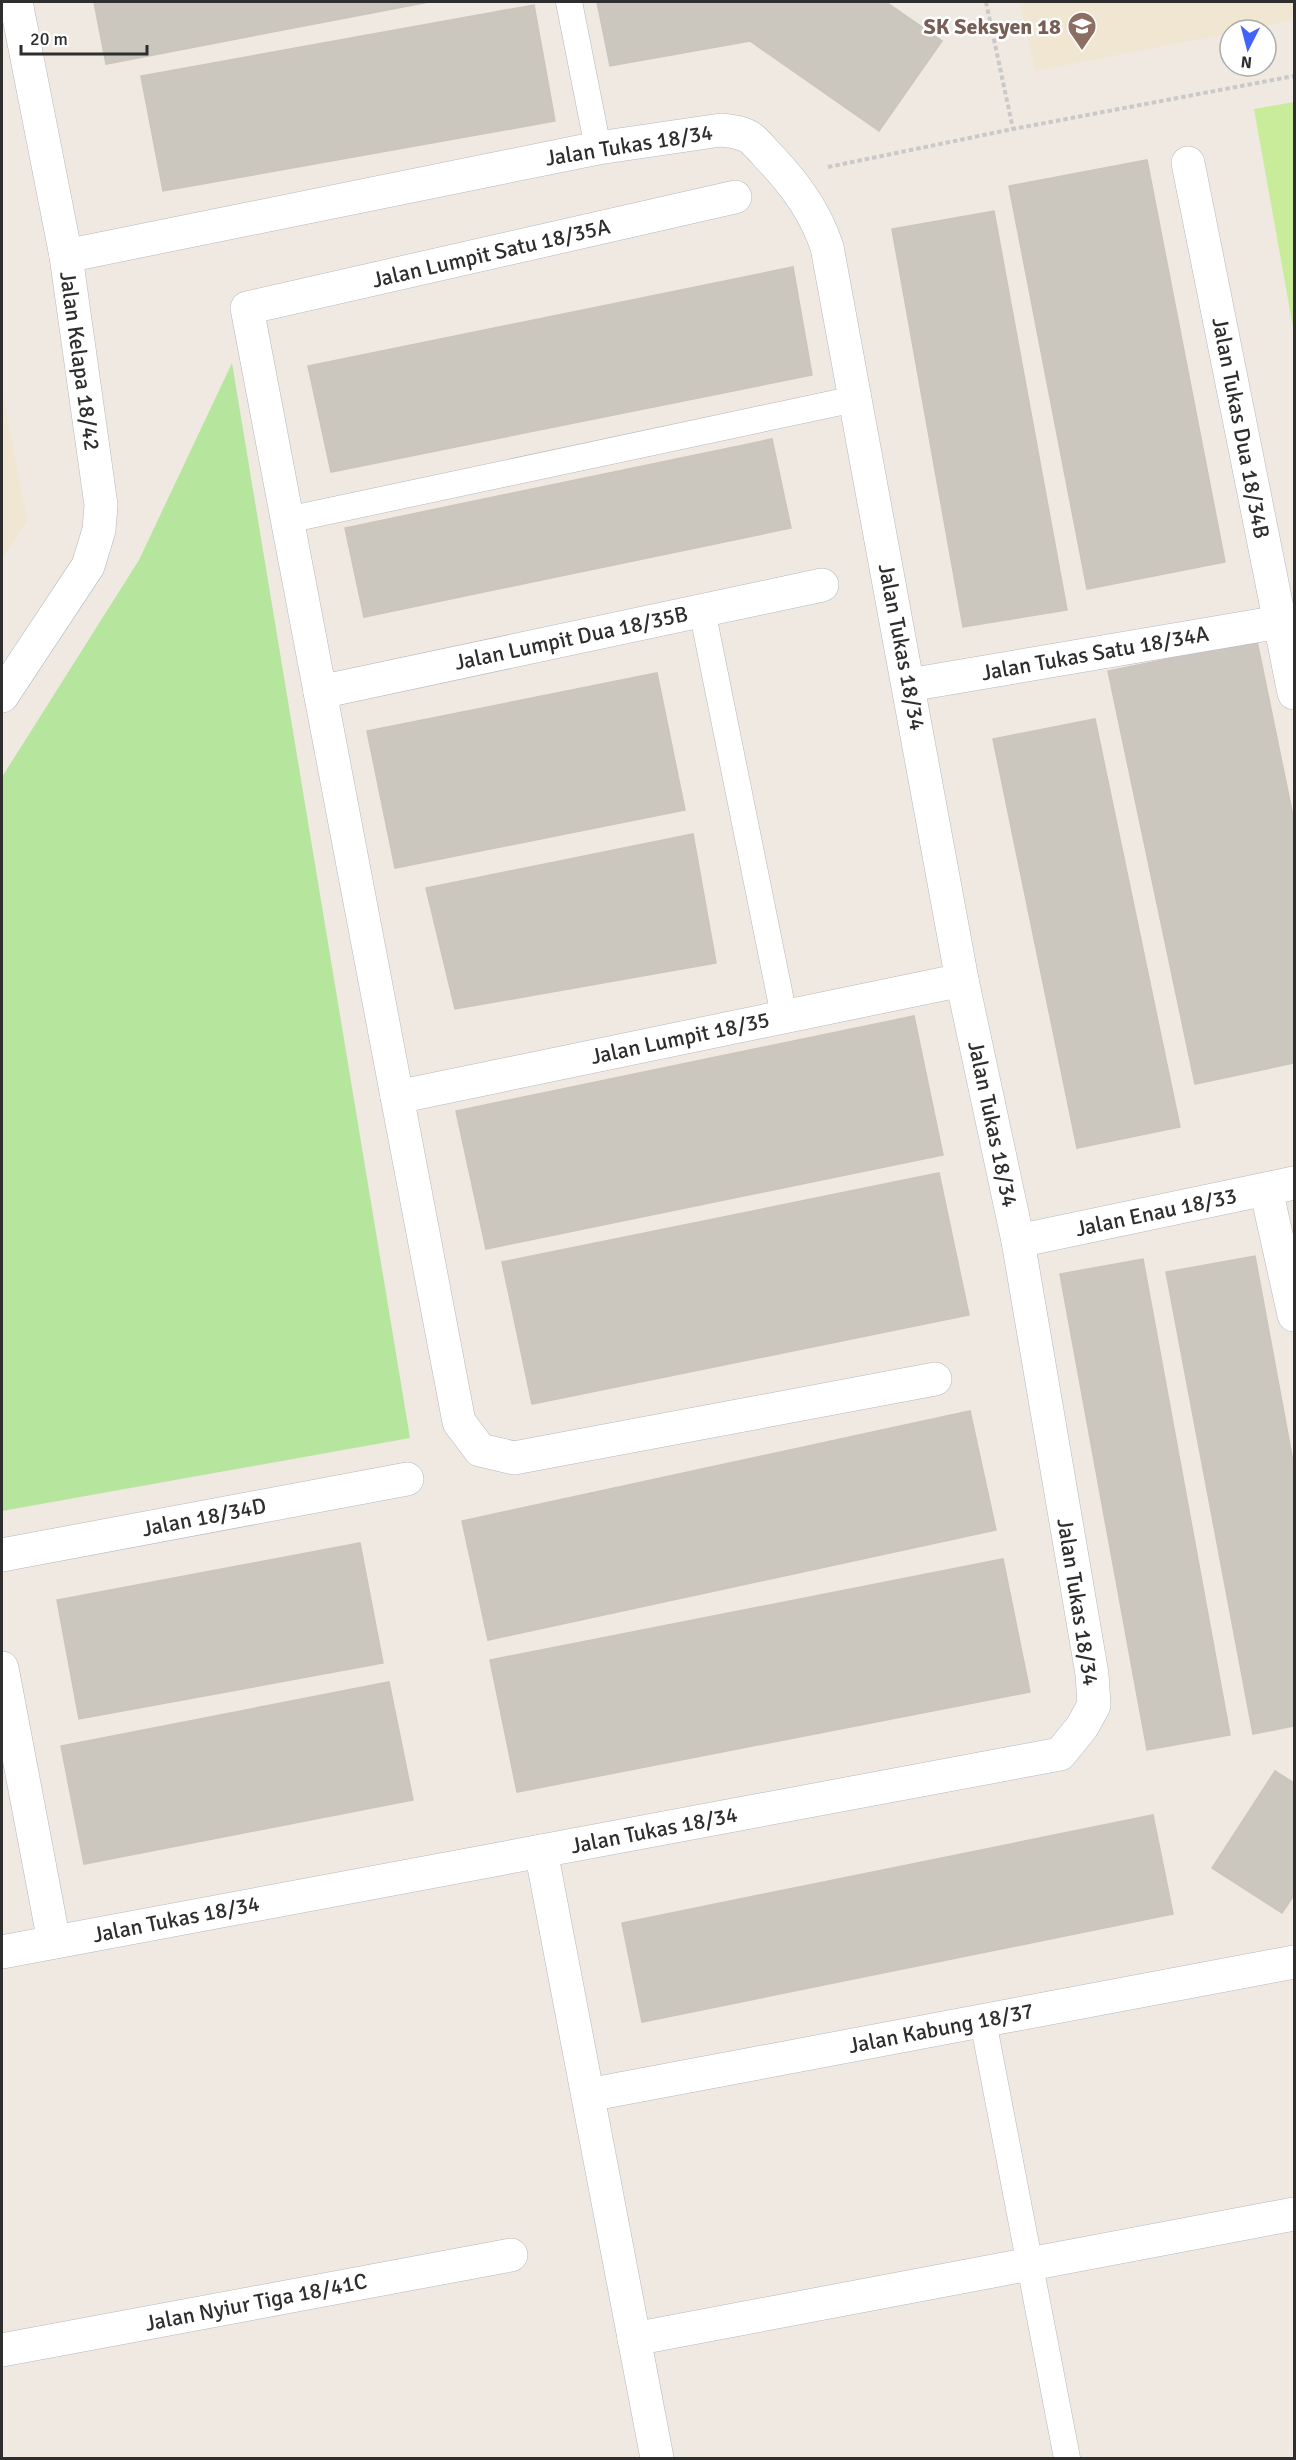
<svg xmlns="http://www.w3.org/2000/svg" width="1296" height="2460" font-family="Signika,sans-serif">
<style>
.education{fill:#f0e6d1}
.green{fill:#b6e59e}
.pitch{fill:#c9ec9a}
.building{fill:#cbc7bf;stroke:#cbc5ba;stroke-width:1.5}
.lines{fill:none;stroke-linecap:round;stroke-linejoin:round}
.lane-casing{stroke:#b4b7c1;stroke-width:27}
.street-casing{stroke:#b4b7c1;stroke-width:34}
.secondary-casing{stroke:#b4b7c1;stroke-width:34}
.path{stroke:#c9c9c9;stroke-width:4;stroke-dasharray:4.5 3;stroke-linecap:butt}
.lane{stroke:#fff;stroke-width:26}
.street{stroke:#fff;stroke-width:33}
.secondary{stroke:#fff;stroke-width:33}
.labels{text-anchor:middle;dominant-baseline:central;stroke-width:5;stroke-linejoin:round;paint-order:stroke}
.education-label{font-size:22px;font-weight:bold;fill:#785e54;stroke:#fff;text-anchor:end}
.street-label{font-size:22px;fill:#2e2e2e;stroke:#fff}
</style>
<rect width="100%" height="100%" fill="#efe9e1"/>
<g class="education">
<polygon points="1020,2 1294,2 1294,20 1243,30 1230,30 1230,33 1035,71"/>
<polygon points="2,391 27,520 2,559"/>
</g>
<polygon class="green" points="232,363 410,1438 2,1511 2,777 139,560"/>
<polygon class="pitch" points="1294,102 1294,333 1254,109"/>
<g class="building">
<polygon points="94,2 429,2 106,64"/>
<polygon points="597,2 886,2 942,41 879,131 750,41 610,66"/>
<polygon points="534,5 555,121 163,191 141,76"/>
<polygon points="1147,160 1225,562 1087,589 1009,186"/>
<polygon points="994,211 1067,610 963,627 892,229"/>
<polygon points="793,267 812,375 331,472 308,366"/>
<polygon points="772,439 791,528 364,617 345,528"/>
<polygon points="1257,641 1294,821 1294,1063 1195,1084 1108,671"/>
<polygon points="657,673 685,810 395,868 367,731"/>
<polygon points="1095,719 1180,1127 1077,1148 993,739"/>
<polygon points="693,834 716,963 455,1009 426,888"/>
<polygon points="914,1016 943,1155 486,1249 456,1111"/>
<polygon points="939,1173 969,1315 532,1404 502,1262"/>
<polygon points="1255,1256 1294,1467 1294,1726 1253,1734 1166,1272"/>
<polygon points="1143,1259 1230,1735 1147,1750 1060,1274"/>
<polygon points="970,1411 996,1530 488,1640 462,1521"/>
<polygon points="360,1543 383,1663 79,1719 57,1600"/>
<polygon points="1003,1559 1030,1692 517,1792 490,1660"/>
<polygon points="389,1682 413,1800 84,1864 61,1746"/>
<polygon points="1275,1771 1294,1783 1294,1895 1282,1913 1212,1868"/>
<polygon points="1153,1815 1173,1914 642,2022 622,1923"/>
</g>
<g class="lines">
<g class="lane-casing">
<g id="lane">
<polyline points="569,2 598,148"/>
<polyline points="287,520 855,399"/>
<polyline points="702,610 784,1016"/>
<polyline points="983,2021 1067,2458"/>
</g>
</g>
<g class="street-casing">
<g id="street">
<polyline points="1188,163 1294,693"/>
<polyline points="735,197 247,308 459,1422 480,1450 514,1458 935,1379"/>
<polyline points="909,685 1280,622"/>
<polyline points="320,692 822,585"/>
<polyline points="397,1097 962,980"/>
<polyline points="1266,1189 1294,1315"/>
<polyline points="1018,1241 1294,1183"/>
<polyline points="2,1555 407,1479"/>
<polyline points="2,1668 54,1942"/>
<polyline points="541,1851 657,2458"/>
<path d="M2,1952l1058,-198 22,-27 12,-22 -2,-31 -74,-433 -56,-261 -135,-733c-12,-35 -30,-60 -55,-87 -7,-7 -13,-15 -20,-21 -9,-7 -21,-8 -31,-9l-123,18 -532,108"/>
<polyline points="588,2095 1294,1962"/>
<polyline points="634,2339 1294,2214"/>
<polyline points="2,2350 511,2255"/>
</g>
</g>
<g class="secondary-casing">
<polyline id="secondary" points="2,696 88,566 99,530 101,505 66,256 16,2"/>
</g>
<g class="path">
<polyline points="986,2 1013,129"/>
<polyline points="828,167 1013,129 1294,76"/>
</g>
<use href="#lane" class="lane"/>
<use href="#street" class="street"/>
<use href="#secondary" class="secondary"/>
</g>
<defs>
<g id="school-pin" transform="scale(1.5)"><path d="M0 17L-7.5 6A9.5 9.5 0 1 1 7.5 6Z" fill="#8d6e63" stroke="#fff"/><path d="M0-5L7-2L0 1L-7-2ZM-4 1L0 2.5L4 1V4Q0 6-4 4Z" fill="#fff"/></g>
</defs>
<g fill-rule="evenodd">
<use href="#school-pin" x="1082" y="26"/>
</g>
<g class="labels">
<g class="education-label">
<text x="1061" y="26">SK Seksyen 18</text>
</g>
<g class="street-label">
<text transform="translate(629 145) rotate(-9)">Jalan Tukas 18/34</text>
<text transform="translate(491 253) rotate(-13)">Jalan Lumpit Satu 18/35A</text>
<text transform="translate(80 361) rotate(82)">Jalan Kelapa 18/42</text>
<text transform="translate(1241 428) rotate(79)">Jalan Tukas Dua 18/34B</text>
<text transform="translate(571 638) rotate(-12)">Jalan Lumpit Dua 18/35B</text>
<text transform="translate(902 647) rotate(79)">Jalan Tukas 18/34</text>
<text transform="translate(1095 653) rotate(-10)">Jalan Tukas Satu 18/34A</text>
<text transform="translate(680 1038) rotate(-12)">Jalan Lumpit 18/35</text>
<text transform="translate(993 1124) rotate(78)">Jalan Tukas 18/34</text>
<text transform="translate(1156 1212) rotate(-12)">Jalan Enau 18/33</text>
<text transform="translate(204 1517) rotate(-11)">Jalan 18/34D</text>
<text transform="translate(1078 1602) rotate(81)">Jalan Tukas 18/34</text>
<text transform="translate(654 1830) rotate(-11)">Jalan Tukas 18/34</text>
<text transform="translate(176 1919) rotate(-11)">Jalan Tukas 18/34</text>
<text transform="translate(941 2028) rotate(-11)">Jalan Kabung 18/37</text>
<text transform="translate(256 2302) rotate(-11)">Jalan Nyiur Tiga 18/41C</text>
</g>
</g>
<rect width="1296" height="2460" fill="none" stroke="#2e2e2e" stroke-width="6"/>
<g transform="translate(1248 48) rotate(186)"><circle r="28" fill="#ffffff" stroke="#ababab" stroke-width="1.5"/>
<path d="M0-4.5L10 22L0 15L-10 22Z" fill="#4264fb"/>
<text y="-9" font-size="16" font-weight="bold" text-anchor="middle" fill="#2e2e2e">N</text>
</g>
<path d="M21 45v9h126v-9" fill="none" stroke="#2e2e2e" stroke-width="3"/>
<text x="30" y="45" font-size="18" fill="#2e2e2e" stroke="#ffffff" stroke-width="4.5" paint-order="stroke">20 m</text>
</svg>
